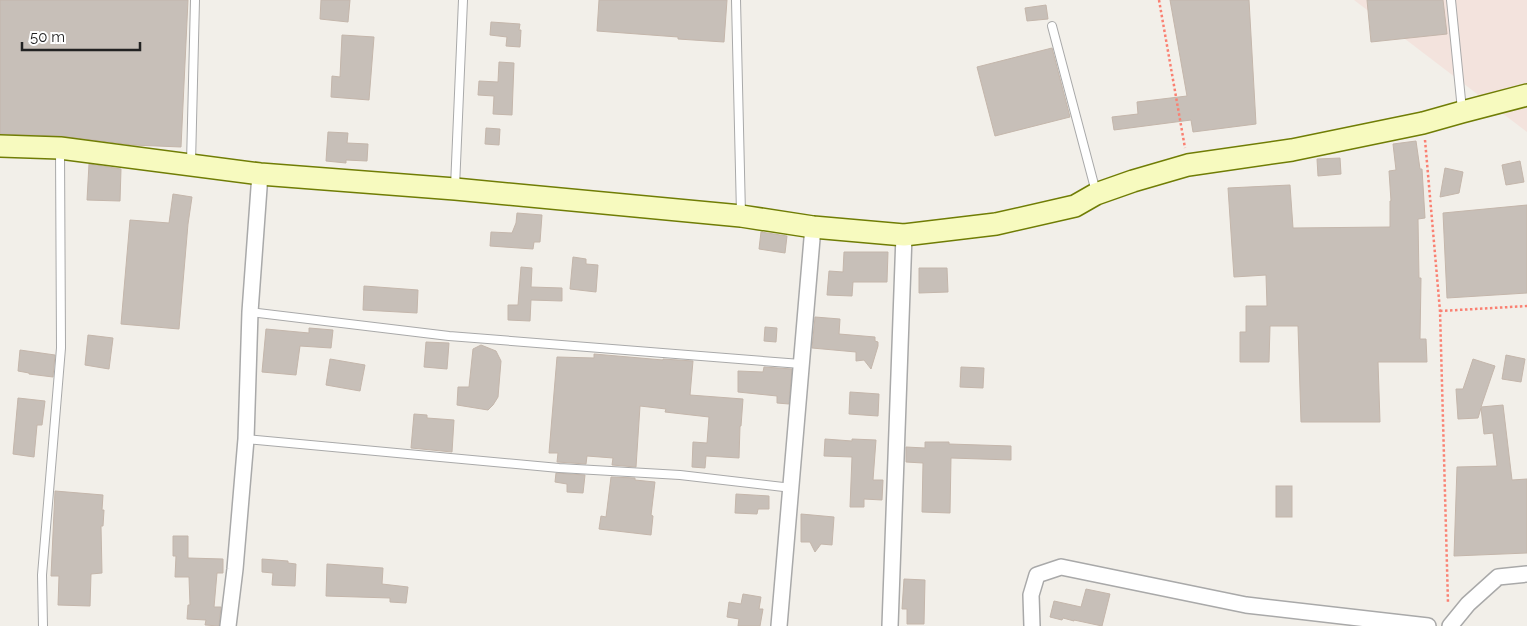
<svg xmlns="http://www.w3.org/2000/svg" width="1527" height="626" font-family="Raleway,sans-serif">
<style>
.military{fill:#f3e3dd}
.building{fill:#c7bfb8;stroke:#c4b6ab}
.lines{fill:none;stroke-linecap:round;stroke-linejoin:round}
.lane-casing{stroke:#a9a9a9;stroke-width:10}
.street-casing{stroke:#a9a9a9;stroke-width:18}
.secondary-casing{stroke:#707d05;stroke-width:24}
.path{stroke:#fa8072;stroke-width:2.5;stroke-dasharray:2.5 2.5;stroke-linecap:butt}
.lane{stroke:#fff;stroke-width:8}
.street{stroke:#fff;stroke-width:15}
.secondary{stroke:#f7fabf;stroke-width:21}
</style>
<rect width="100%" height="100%" fill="#f2efe9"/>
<polygon class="military" points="1354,0 1527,0 1527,132"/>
<g class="building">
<polygon points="0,0 188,0 181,147 133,145 60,136 0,134"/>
<polygon points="321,0 350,0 348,22 320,19"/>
<polygon points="599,0 727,0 724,42 678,39 678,37 597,31"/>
<polygon points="1170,0 1249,0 1256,124 1193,132 1191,120 1114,130 1112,117 1138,114 1137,102 1187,96"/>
<polygon points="1367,0 1443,0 1447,34 1371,42"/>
<polygon points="1046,5 1048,19 1027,21 1025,8"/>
<polygon points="491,22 520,24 519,30 521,30 520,47 506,46 507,37 490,35"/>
<polygon points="342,35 374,37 369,100 331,97 332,76 340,77"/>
<polygon points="1052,48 1070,117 995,136 977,67"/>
<polygon points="499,62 514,63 512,115 493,114 494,96 478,95 479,81 498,82"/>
<polygon points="486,128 500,129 499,145 485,144"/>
<polygon points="328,132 348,133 347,143 368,144 367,161 346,160 346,163 326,161"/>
<polygon points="1416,141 1420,169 1422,169 1425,218 1418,219 1419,278 1421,278 1420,339 1426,339 1427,362 1378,362 1380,422 1301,422 1298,326 1270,326 1269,362 1240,362 1240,332 1246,332 1246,306 1267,306 1266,275 1234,277 1228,188 1290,185 1293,228 1390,227 1390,201 1391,201 1389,171 1396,170 1393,144"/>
<polygon points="1340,158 1341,174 1318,176 1317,159"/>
<polygon points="1520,161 1524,182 1506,185 1502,165"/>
<polygon points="89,164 121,169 120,201 87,200"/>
<polygon points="1445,168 1463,172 1459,193 1440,197"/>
<polygon points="173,194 192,197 188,224 179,329 121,324 130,220 169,223"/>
<polygon points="1527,205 1527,293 1447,298 1443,213"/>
<polygon points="517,213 542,215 540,242 534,242 533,249 490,246 491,232 512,233 516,223"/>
<polygon points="761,232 787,236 785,253 759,249"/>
<polygon points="844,252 888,252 887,282 853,282 852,296 827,295 829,271 843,272"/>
<polygon points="573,257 586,259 586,264 598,265 596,292 570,289"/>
<polygon points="521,267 532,268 531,287 562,288 562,301 531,300 530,321 508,320 508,305 518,305"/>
<polygon points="919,268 947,268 948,292 919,293"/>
<polygon points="364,286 418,290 417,313 363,310"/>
<polygon points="815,317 840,319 839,334 875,337 875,341 878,342 878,346 871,369 864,360 856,361 856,352 812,348"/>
<polygon points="765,327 777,328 776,342 764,341"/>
<polygon points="309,328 333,330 331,348 300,346 296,375 262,372 266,329 309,333"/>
<polygon points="88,335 113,338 109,369 85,365"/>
<polygon points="426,342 449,343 447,369 424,367"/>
<polygon points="481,345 496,351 501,361 498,397 493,405 488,410 457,405 458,387 469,387 473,349"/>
<polygon points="20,350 55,355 53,377 29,374 29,373 18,371"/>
<polygon points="594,354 663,360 663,359 693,361 690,395 743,399 741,426 740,426 739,458 706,456 705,468 692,467 693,442 707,443 709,417 665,412 666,409 640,406 636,467 612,465 613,458 587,456 586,464 557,462 558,453 549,453 557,357 594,358"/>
<polygon points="1506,355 1525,359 1521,382 1502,379"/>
<polygon points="330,359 365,365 360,391 326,385"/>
<polygon points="1473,359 1495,366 1481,407 1503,405 1512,480 1527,479 1527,553 1454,556 1457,467 1497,466 1493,433 1484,434 1481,408 1478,418 1458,419 1456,389 1463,389"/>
<polygon points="764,367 792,369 789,404 777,403 777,396 738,392 738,371 763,372"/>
<polygon points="961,367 984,368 983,388 960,387"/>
<polygon points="850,392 879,394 878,416 849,414"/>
<polygon points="18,398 45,401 42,425 37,425 34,457 13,454"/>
<polygon points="414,414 427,415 427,418 454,420 452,452 411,448"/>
<polygon points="825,439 852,441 852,439 876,440 873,480 883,480 882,500 864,499 864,507 850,507 852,457 824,456"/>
<polygon points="925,442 949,442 949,444 1011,446 1011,460 951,458 950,513 922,512 923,463 906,462 906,447 925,448"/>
<polygon points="556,473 585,475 583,493 567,492 567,484 555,482"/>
<polygon points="611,477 635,478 635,480 655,482 651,515 653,516 651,535 599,529 601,516 606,517"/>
<rect x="1276" y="486" width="16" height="31"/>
<polygon points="55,491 103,495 102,510 104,510 103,526 101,526 102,573 91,574 90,606 58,605 59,576 51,576"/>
<polygon points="736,494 769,496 769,509 758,509 757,514 735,513"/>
<polygon points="801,514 834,517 832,545 821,544 815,552 810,542 801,542"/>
<polygon points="173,536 188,536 188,558 223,559 223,573 217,573 214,607 221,607 219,626 205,625 206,620 187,619 188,605 190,605 189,577 175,577 176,556 173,556"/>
<polygon points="262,559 288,561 288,563 296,564 295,586 272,585 273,573 262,572"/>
<polygon points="327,564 383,568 382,584 408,587 406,603 390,602 390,598 326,596"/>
<polygon points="904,579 925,580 924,624 907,624 907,609 902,609"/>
<polygon points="1086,589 1110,594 1102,626 1074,620 1074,621 1063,618 1062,620 1050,617 1054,601 1081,607"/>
<polygon points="743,594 761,597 759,609 763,609 760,626 738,626 739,619 727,617 729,602 741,604"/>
</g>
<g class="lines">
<g class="lane-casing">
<g id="lane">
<polyline points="736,0 741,214"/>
<polyline points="1451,0 1462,110"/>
<polyline points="1052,26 1096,192"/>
<polyline points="191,163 195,0"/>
<polyline points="455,187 463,0"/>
<polyline points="250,312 449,336 801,364"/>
<polyline points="246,439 559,468 680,475 792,488"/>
<polyline points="43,626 42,575 61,348 60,149"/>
</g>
</g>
<g class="street-casing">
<g id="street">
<polyline points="228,626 235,569 246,439 250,312 260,174"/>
<polyline points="779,626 813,227"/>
<polyline points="890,626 904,235"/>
<polyline points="1032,626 1031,595 1037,575 1061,567 1246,605 1428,626"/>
<polyline points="1450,626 1468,604 1498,577 1527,574"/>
</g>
</g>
<g class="secondary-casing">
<polyline id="secondary" points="0,146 60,148 260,174 455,189 741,216 813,227 904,235 996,224 1075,206 1096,194 1133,181 1188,165 1292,150 1423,123 1462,112 1527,95"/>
</g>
<g class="path">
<polyline points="1159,0 1185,148"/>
<polyline points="1425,140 1440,311 1448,603"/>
<polyline points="1440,311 1527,306"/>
</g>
<use href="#lane" class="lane"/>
<use href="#street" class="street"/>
<use href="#secondary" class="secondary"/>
</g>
<path d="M22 42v8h118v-8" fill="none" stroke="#222222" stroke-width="2.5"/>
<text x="30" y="42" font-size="15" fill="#222222" stroke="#ffffff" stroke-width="4" paint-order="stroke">50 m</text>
</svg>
